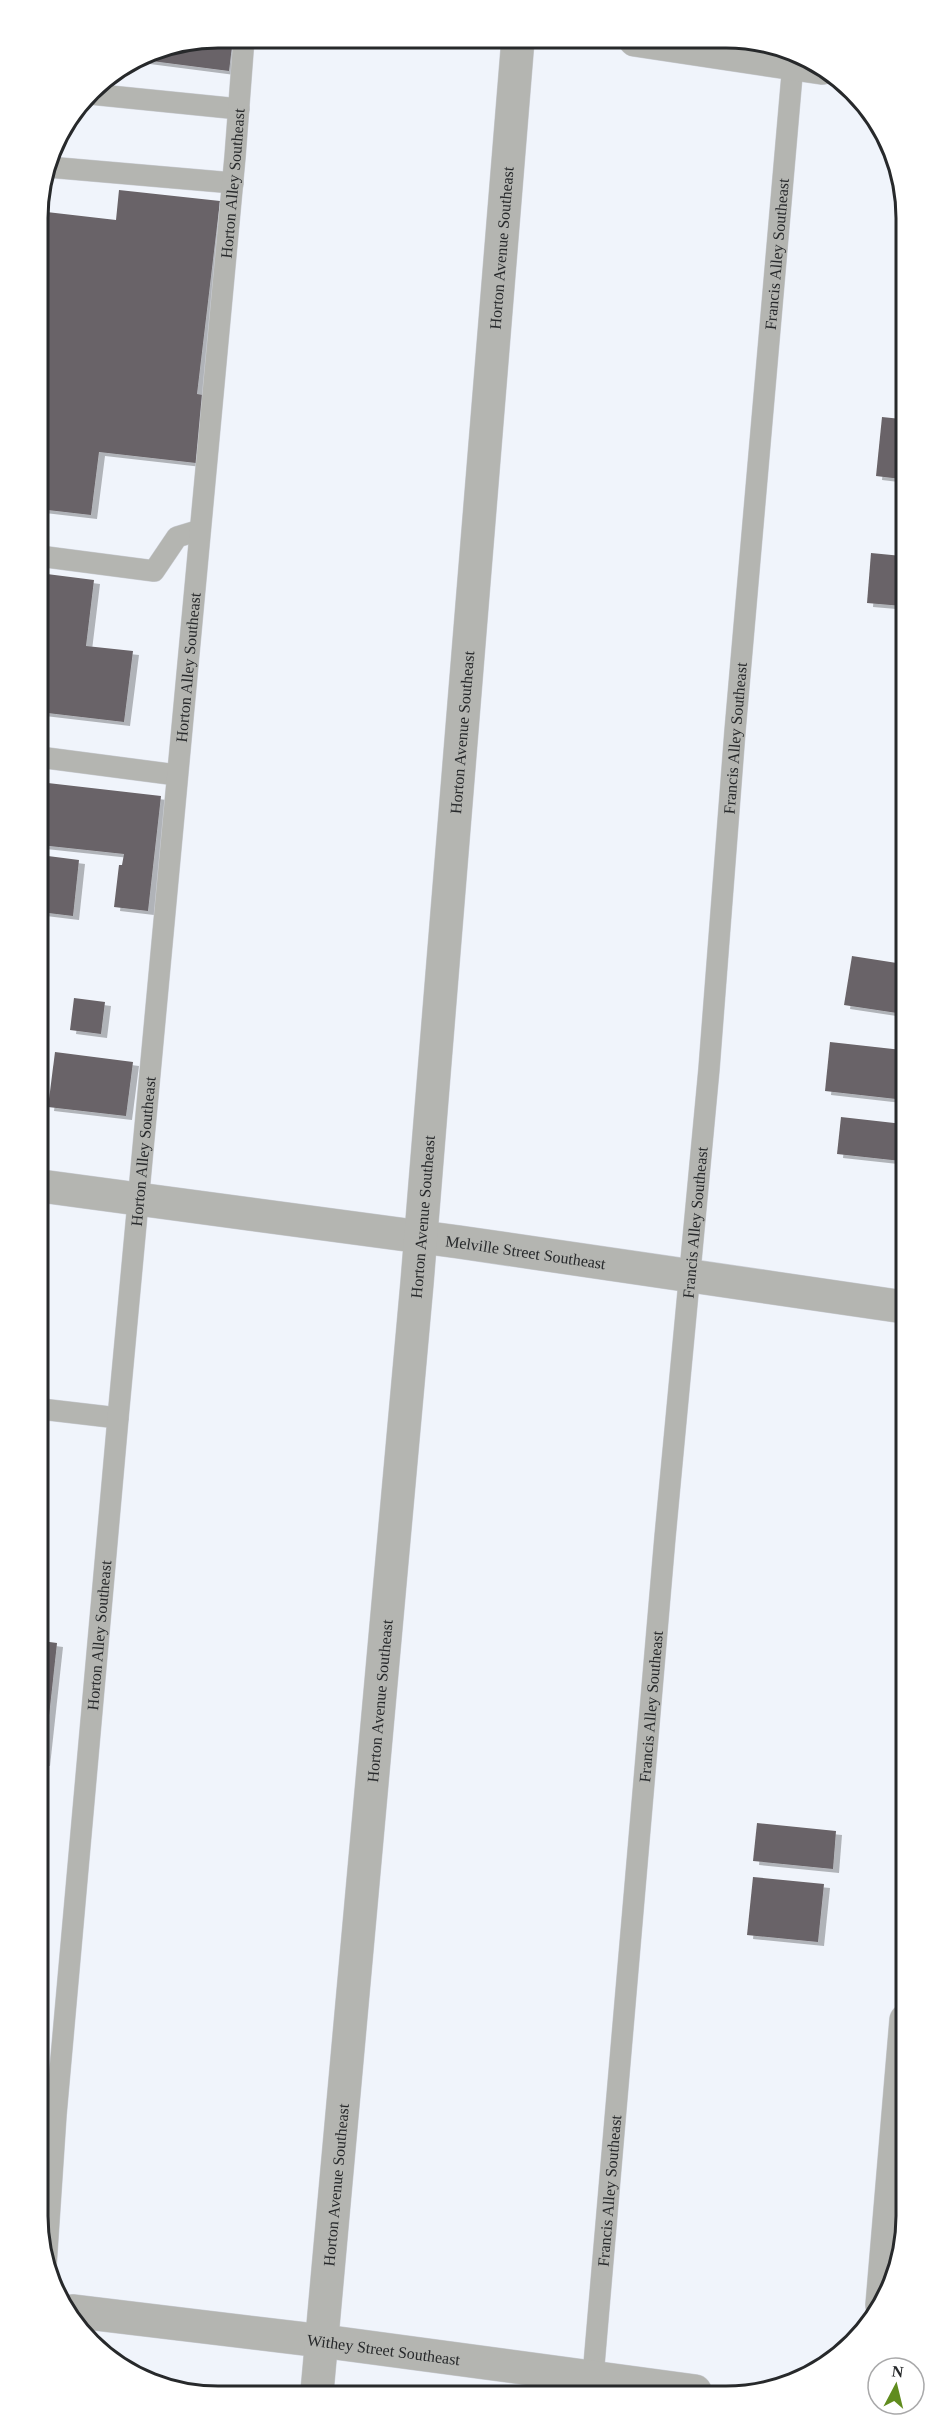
<svg xmlns="http://www.w3.org/2000/svg" width="944" height="2434" font-family="Georgia,serif">
<style>
.building{fill:#696367;filter:url(#shadow)}
.lines{fill:none;stroke-linecap:round;stroke-linejoin:round}
.service-casing{stroke:#cccfd6;stroke-width:22}
.minor-casing{stroke:#cccfd6;stroke-width:34}
.service{stroke:#b4b5b1;stroke-width:21}
.minor{stroke:#b4b5b1;stroke-width:33}
.labels{text-anchor:middle;dominant-baseline:central;stroke-width:6;stroke-linejoin:round;paint-order:stroke}
.street-label{font-size:16px;fill:#27292b;stroke:#fff}
.rim{fill:none;stroke:#27292b;stroke-width:3}
</style>
<defs>
<filter id="shadow"><feDropShadow dx="6" dy="4" stdDeviation="0" flood-color="#0004"/></filter>
</defs>
<rect width="100%" height="100%" fill="#f0f4fb"/>
<g class="building">
<polygon points="218,37 233,38 229,71 136,59 149,51"/>
<polygon points="119,190 220,201 197,394 203,395 196,463 99,452 91,515 39,509 38,211 116,220"/>
<polygon points="882,417 901,419 901,479 876,476"/>
<polygon points="871,553 902,556 902,606 867,603"/>
<polygon points="39,573 94,580 86,646 133,651 124,722 39,712"/>
<polygon points="39,782 161,796 148,911 114,907 119,865 122,865 124,854 40,845"/>
<polygon points="40,855 79,860 73,916 40,912"/>
<polygon points="852,956 903,964 897,1013 844,1005"/>
<polygon points="74,998 105,1002 101,1034 70,1030"/>
<polygon points="830,1042 902,1050 896,1099 825,1091"/>
<polygon points="55,1052 133,1062 126,1116 48,1107"/>
<polygon points="841,1117 903,1124 901,1161 837,1154"/>
<polygon points="42,1641 57,1643 44,1762 42,1762"/>
<polygon points="757,1823 836,1831 833,1869 753,1861"/>
<polygon points="753,1877 824,1884 818,1942 747,1935"/>
</g>
<g class="lines">
<g class="service-casing">
<g id="service">
<polyline points="90,94 239,109"/>
<polyline points="48,167 233,183"/>
<polyline points="39,556 154,571 177,537 200,530"/>
<polyline points="39,757 177,775"/>
<polyline points="41,1409 118,1418"/>
<path id="s1" d="M46,2266l10,-151 62,-697 117,-1261 9,-119"/>
<path id="s2" d="M592,2388l73,-851 44,-468 26,-338 59,-679"/>
</g>
</g>
<g class="minor-casing">
<g id="minor">
<polyline points="635,40 822,68"/>
<path id="s3" d="M41,1186l418,56 445,65"/>
<polyline points="882,2305 906,2020"/>
<path id="s4" d="M72,2311l250,30 373,50"/>
<path id="s5" d="M317,2392l100,-1109 101,-1244"/>
</g>
</g>
<use href="#service" class="service"/>
<use href="#minor" class="minor"/>
</g>
<g class="labels">
<g class="street-label">
<text stroke="none"><textPath href="#s1" startOffset="2091">Horton Alley Southeast</textPath></text>
<text stroke="none"><textPath href="#s5" startOffset="2152">Horton Avenue Southeast</textPath></text>
<text stroke="none"><textPath href="#s2" startOffset="2142">Francis Alley Southeast</textPath></text>
<text stroke="none"><textPath href="#s1" startOffset="1605">Horton Alley Southeast</textPath></text>
<text stroke="none"><textPath href="#s5" startOffset="1666">Horton Avenue Southeast</textPath></text>
<text stroke="none"><textPath href="#s2" startOffset="1656">Francis Alley Southeast</textPath></text>
<text stroke="none"><textPath href="#s1" startOffset="1119">Horton Alley Southeast</textPath></text>
<text stroke="none"><textPath href="#s5" startOffset="1180">Horton Avenue Southeast</textPath></text>
<text stroke="none"><textPath href="#s2" startOffset="1170">Francis Alley Southeast</textPath></text>
<text stroke="none"><textPath href="#s3" startOffset="489">Melville Street Southeast</textPath></text>
<text stroke="none"><textPath href="#s1" startOffset="633">Horton Alley Southeast</textPath></text>
<text stroke="none"><textPath href="#s5" startOffset="694">Horton Avenue Southeast</textPath></text>
<text stroke="none"><textPath href="#s2" startOffset="684">Francis Alley Southeast</textPath></text>
<text stroke="none"><textPath href="#s5" startOffset="208">Horton Avenue Southeast</textPath></text>
<text stroke="none"><textPath href="#s2" startOffset="198">Francis Alley Southeast</textPath></text>
<text stroke="none"><textPath href="#s4" startOffset="314">Withey Street Southeast</textPath></text>
</g>
</g>
<path d="M0 0H944V2434H0ZM218 48H726A170 170 0 0 1 896 218V2216A170 170 0 0 1 726 2386H218A170 170 0 0 1 48 2216V218A170 170 0 0 1 218 48Z" fill="#fff" fill-rule="evenodd"/>
<path class="rim" d="M218 48H726A170 170 0 0 1 896 218V2216A170 170 0 0 1 726 2386H218A170 170 0 0 1 48 2216V218A170 170 0 0 1 218 48Z"/>
<g transform="translate(896 2386) rotate(7)"><circle r="28" fill="#ffffff" stroke="#a9a9aa" stroke-width="1.5"/>
<path d="M0-4.5L10 22L0 15L-10 22Z" fill="#608c1e"/>
<text y="-9" font-size="16" font-weight="bold" text-anchor="middle" fill="#27292b">N</text>
</g>
</svg>
